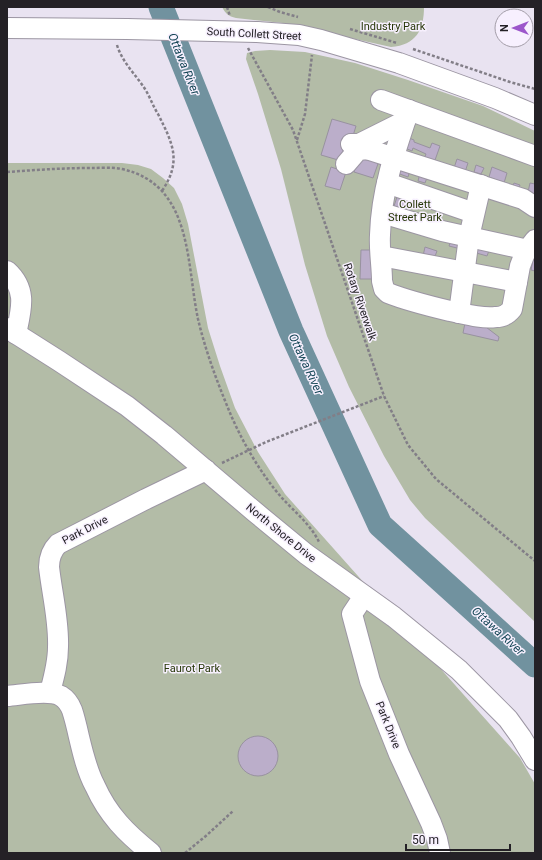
<svg xmlns="http://www.w3.org/2000/svg" width="542" height="860" font-family="Roboto,sans-serif">
<style>
.green{fill:#b3bca7}
.lines{fill:none;stroke-linecap:round;stroke-linejoin:round}
.river{stroke:#71929f;stroke-width:25}
.building{fill:#bbaeca;stroke:#98929f}
.minor-casing{stroke:#9c96a3;stroke-width:22}
.path{stroke:#827e87;stroke-width:2.5;stroke-dasharray:3 2;stroke-linecap:butt}
.minor{stroke:#fff;stroke-width:20}
.minor-bridge-casing{stroke:#9c96a3;stroke-width:22;stroke-linecap:butt}
.minor-bridge{stroke:#fff;stroke-width:20}
.labels{text-anchor:middle;dominant-baseline:central;stroke-width:3;stroke-linejoin:round;paint-order:stroke}
.park-label{font-size:11px;fill:#273708;stroke:#f7f0fe}
.street-label{font-size:11px;fill:#242126;stroke:#f7f0fe}
.water-label{font-size:12px;font-style:italic;fill:#154656;stroke:#f7f0fe}
</style>
<rect width="100%" height="100%" fill="#e9e3f1"/>
<g class="green">
<path d="M222,7h202c0,23 -8,38 -33,40l-108,-24 -47,-5c-8,-2 -10,-4 -14,-11z"/>
<polygon points="270,50 305,52 355,63 408,80 483,106 535,131 535,622 425,518 410,500 384,456 349,387 327,336 305,265 281,169 258,94 246,59 247,53 255,51"/>
<polygon points="7,163 122,163 138,165 151,169 163,178 174,188 182,204 188,224 208,328 220,366 235,408 258,452 285,494 520,758 535,784 535,853 7,853"/>
</g>
<g class="lines">
<polyline class="river" points="161,7 291,331 380,525 535,665"/>
</g>
<g class="building">
<polygon points="332,119 356,126 345,162 321,155"/>
<polygon points="409,138 414,140 414,142 430,148 432,143 440,146 434,163 424,159 426,154 413,148 412,151 405,148"/>
<polygon points="360,152 380,158 373,178 354,172"/>
<polygon points="457,159 468,163 465,172 454,168"/>
<polygon points="476,165 484,168 481,174 474,172"/>
<polygon points="331,167 346,172 340,190 325,186"/>
<polygon points="399,167 410,170 408,177 397,173"/>
<polygon points="492,167 507,173 504,183 489,177"/>
<polygon points="420,173 428,175 425,183 418,181"/>
<polygon points="514,183 520,185 518,190 512,188"/>
<polygon points="530,183 535,184 535,195 528,192"/>
<polygon points="397,197 407,200 404,210 394,206"/>
<polygon points="452,238 463,241 461,249 449,246"/>
<polygon points="476,243 490,248 487,256 473,252"/>
<polygon points="425,247 437,251 434,259 423,256"/>
<polygon points="361,250 376,250 376,279 360,279"/>
<polygon points="533,259 535,259 535,271 531,270"/>
<polygon points="466,318 482,324 499,337 498,341 463,333"/>
<circle cx="258" cy="756" r="20"/>
</g>
<g class="lines">
<g class="minor-casing">
<g id="minor">
<polyline points="7,28 127,29"/>
<polyline points="257,32 299,35 321,40 399,63 495,98 535,115"/>
<polyline points="381,100 535,156"/>
<path d="M409,110c-14,41 -28,82 -29,125 -1,15 2,31 2,46l2,8 4,4c20,8 41,13 62,18 15,3 31,8 46,6 7,0 12,-3 16,-8l8,-43 5,-13 10,-13"/>
<polyline points="351,144 523,199 535,207"/>
<polyline points="352,144 359,144 405,121"/>
<polyline points="346,164 358,150 369,149"/>
<polyline points="387,183 474,213"/>
<polyline points="382,213 442,231 528,250"/>
<polyline points="381,256 517,282"/>
<path d="M7,271c21,19 14,39 9,63"/>
<polyline points="459,313 469,237 481,185"/>
<polyline points="7,328 59,361 127,406 164,435 255,512 306,554 394,617 459,670 508,719 521,737 535,760"/>
<polyline points="364,596 352,614 370,681 399,754 431,823 437,839 440,853"/>
<path d="M50,692c4,-15 8,-29 8,-45 1,-27 -6,-53 -9,-80 0,-9 2,-16 9,-23l88,-45 60,-29"/>
<path d="M7,696c14,-1 42,-7 54,0 5,3 9,9 11,14 3,9 5,18 7,27 4,17 8,34 16,49 13,29 31,47 56,67"/>
</g>
</g>
<g class="path">
<polyline points="227,7 230,16"/>
<polyline points="268,7 280,12 298,17"/>
<polyline points="350,29 397,43"/>
<path d="M117,45c5,17 19,30 28,44 5,8 8,17 13,25 15,30 24,47 4,77"/>
<polyline points="248,48 293,130 384,396 408,445 436,479 535,561"/>
<polyline points="413,49 510,82 535,89"/>
<polyline points="297,140 305,114 312,55"/>
<path d="M7,172c28,-2 56,-4 85,-4 9,0 20,-1 30,1 71,16 64,94 76,150 7,30 18,60 30,89 12,30 32,65 54,90 12,13 29,27 37,44"/>
<polyline points="222,463 266,442 384,396"/>
<polyline points="185,853 207,835 233,811"/>
</g>
<use href="#minor" class="minor"/>
<g class="minor-bridge-casing">
<polyline id="minor-bridge" points="127,29 257,32"/>
</g>
<use href="#minor-bridge" class="minor-bridge"/>
</g>
<g class="labels">
<g class="park-label">
<text x="393" y="26">Industry Park</text>
<text x="415" y="204">Collett<tspan x="415" dy="13">Street Park</tspan></text>
<text x="192" y="668">Faurot Park</text>
</g>
<g class="street-label">
<text transform="translate(254 34) rotate(3)">South Collett Street</text>
<text transform="translate(360 302) rotate(71)">Rotary Riverwalk</text>
<text transform="translate(85 530) rotate(-27)">Park Drive</text>
<text transform="translate(281 533) rotate(39)">North Shore Drive</text>
<text transform="translate(388 725) rotate(68)">Park Drive</text>
</g>
<g class="water-label">
<text transform="translate(184 64) rotate(68)">Ottawa River</text>
<text transform="translate(306 364) rotate(65)">Ottawa River</text>
<text transform="translate(498 631) rotate(42)">Ottawa River</text>
</g>
</g>
<rect width="542" height="860" fill="none" stroke="#242126" stroke-width="16"/>
<g transform="translate(514 28) rotate(270)"><circle r="19" fill="#f7f0fe" stroke="#a39da8"/>
<path d="M0-3L7 15L0 10L-7 15Z" fill="#9c56cb"/>
<text y="-6" font-size="11" font-weight="bold" text-anchor="middle" fill="#242126">N</text>
</g>
<path d="M406 844v6h104v-6" fill="none" stroke="#242126" stroke-width="2"/>
<text x="412" y="844" font-size="12" fill="#242126" stroke="#f7f0fe" stroke-width="3" paint-order="stroke">50 m</text>
</svg>
